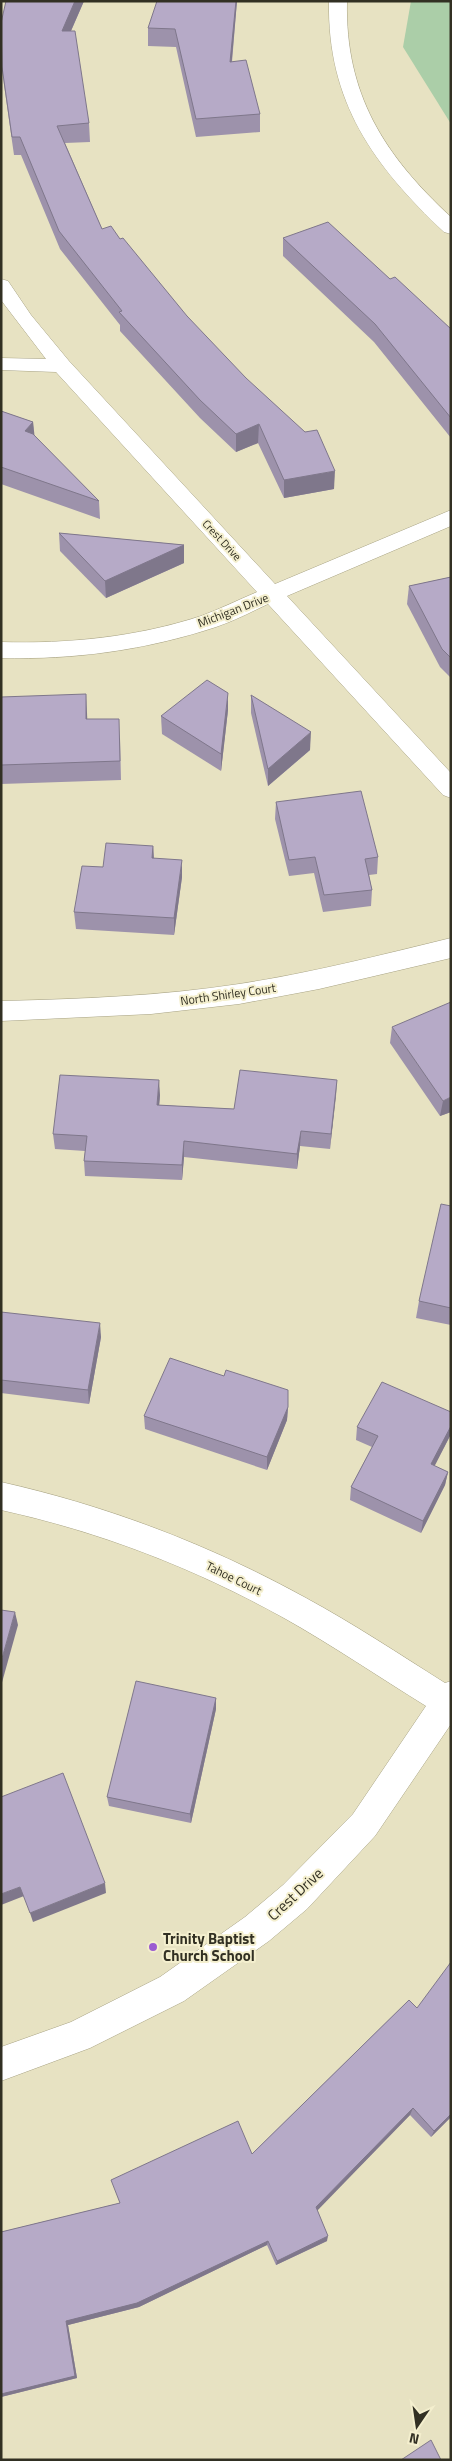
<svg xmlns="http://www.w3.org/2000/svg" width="452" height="2461" font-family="'Titillium Web',sans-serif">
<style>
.green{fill:#abcea8}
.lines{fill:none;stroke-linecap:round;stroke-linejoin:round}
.minor-casing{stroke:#a8a384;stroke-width:1}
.tertiary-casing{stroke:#a8a384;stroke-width:1}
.minor{fill:#fff;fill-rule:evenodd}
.tertiary{fill:#fff;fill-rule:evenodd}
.wall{fill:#9d92ab}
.shaded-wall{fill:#7f778b}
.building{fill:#b6aac7;stroke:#7f778b}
.poi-dot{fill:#9b5bd1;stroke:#f4efce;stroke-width:2}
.labels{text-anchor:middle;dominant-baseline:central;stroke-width:4;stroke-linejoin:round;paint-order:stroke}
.far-street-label{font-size:11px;fill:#323023;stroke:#f4efce}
.street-label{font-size:12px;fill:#323023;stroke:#f4efce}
.near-street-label{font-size:15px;fill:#323023;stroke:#f4efce}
.near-poi-label{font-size:15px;font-weight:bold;fill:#323023;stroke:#f4efce;text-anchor:start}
</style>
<rect width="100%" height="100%" fill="#e7e2c2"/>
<polygon class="green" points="411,1 451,1 451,124 403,47"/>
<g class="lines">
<g class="minor-casing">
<g id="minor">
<path d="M1,279l7,2 23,34 38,46 206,223 176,-74v16l-164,70 164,177v25l-8,-3 -175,-191c-17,8 -34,17 -52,23 -70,23 -142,33 -215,31v-16c67,2 136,-5 200,-26 19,-7 37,-16 56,-24l-201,-220 -55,-2v-12l45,1 -45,-59z"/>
<path d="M451,938v20l-132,31 -80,15 -88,10 -150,7v-20c80,-2 160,-5 238,-17 72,-11 142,-29 212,-46z"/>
<path d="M1,1482c107,24 209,63 305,116 48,26 93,56 139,85l6,-2v43l-76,112 -68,73 -38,32 -85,60 -94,47 -89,33v-34l70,-25 89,-45 85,-60 38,-32 70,-71 73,-108c-47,-29 -94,-61 -142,-88 -90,-50 -183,-86 -283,-108z"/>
</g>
</g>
<g class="tertiary-casing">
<path id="tertiary" d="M329,1h18c-2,93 37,154 104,216v17l-7,-2c-70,-66 -117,-130 -115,-231z"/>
</g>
<use href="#minor" class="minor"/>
<use href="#tertiary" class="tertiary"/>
</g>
<g class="wall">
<polygon points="6,1 84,1 71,31 89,123 90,142 65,143 102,229 120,239 334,489 284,498 258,443 236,452 200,418 120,331 120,325 60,249 21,155 14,155 4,85 2,67"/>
<polygon points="237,1 232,62 260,114 260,132 196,137 176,47 148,46 148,28"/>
<polygon points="283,238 390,279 451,329 451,438 374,342 283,256"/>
<polygon points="1,411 33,422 34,436 99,501 100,519 1,484"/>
<polygon points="59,533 184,545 184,563 106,598 60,551"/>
<polygon points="451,577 451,678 440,667 407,604 409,586"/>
<polygon points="251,695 310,750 268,786 251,713"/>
<polygon points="1,697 87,713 87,719 120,738 121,780 1,784"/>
<polygon points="228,710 221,771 162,734 161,716"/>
<polygon points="276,802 378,857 377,874 369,875 372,890 371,906 323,912 314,873 289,876 275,819"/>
<polygon points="153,846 154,858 182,877 174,935 76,929 74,912 103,867"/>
<polygon points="392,1027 451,1112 440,1116 390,1043"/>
<polygon points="337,1080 330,1149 300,1146 297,1169 184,1157 182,1180 85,1176 84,1161 85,1151 55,1149 53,1134 160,1095 159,1105 234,1109"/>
<polygon points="451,1206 451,1325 416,1318 419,1301"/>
<polygon points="1,1312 101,1337 89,1404 1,1393"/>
<polygon points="288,1407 287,1420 267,1470 145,1429 144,1416"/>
<polygon points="451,1412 451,1434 434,1466 448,1472 445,1485 421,1533 350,1500 351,1487 372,1447 356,1440 357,1427"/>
<polygon points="216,1698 216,1709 191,1823 109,1806 107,1797"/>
<polygon points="409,2000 451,2117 431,2137 410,2115 317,2210 327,2241 276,2265 267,2245 139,2307 68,2325 77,2378 1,2397 1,2232 120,2203 252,2154"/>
</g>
<g class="shaded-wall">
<polygon points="75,1 84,1 63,49 62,31"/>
<polygon points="236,1 237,1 230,80 230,62"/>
<polygon points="33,422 35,440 25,431"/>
<polygon points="259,424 258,443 236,452 236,434"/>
<polygon points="335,471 334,489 284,498 284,480"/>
<polygon points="184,545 184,563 106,598 105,581"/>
<polygon points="228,693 228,710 221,771 221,754"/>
<polygon points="86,694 87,713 88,738 86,719"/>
<polygon points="311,732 310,750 268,786 268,769"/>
<polygon points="153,846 154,863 152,858"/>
<polygon points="182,860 182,877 174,935 174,918"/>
<polygon points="159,1080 160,1095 158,1120 157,1105"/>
<polygon points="337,1080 336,1096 330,1149 331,1134"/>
<polygon points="451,1097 451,1112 440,1116 443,1101"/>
<polygon points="301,1131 300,1146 297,1169 297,1154"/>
<polygon points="184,1141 184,1157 182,1180 182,1165"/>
<polygon points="100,1323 101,1337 89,1404 88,1390"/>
<polygon points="288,1407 287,1420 267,1470 267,1457"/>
<polygon points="451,1426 451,1434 429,1477 431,1464"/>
<polygon points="448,1472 445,1485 421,1533 423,1521"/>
<polygon points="15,1612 18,1625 1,1686 1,1662"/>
<polygon points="216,1698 216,1709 191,1823 190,1814"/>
<polygon points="105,1883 106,1893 33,1922 30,1913"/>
<polygon points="20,1887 24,1896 1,1905 1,1894"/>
<polygon points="413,2108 410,2115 315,2213 316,2207"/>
<polygon points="451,2114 451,2117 431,2137 434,2131"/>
<polygon points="328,2236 327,2241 276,2265 277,2261"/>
<polygon points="268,2241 267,2245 139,2307 68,2325 77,2378 1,2397 1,2394 66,2321"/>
</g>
<g class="building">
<polygon points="6,1 75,1 62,31 75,31 89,123 57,126 102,229 111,226 120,239 123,238 187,316 246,378 305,432 317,430 335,471 284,480 259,424 236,434 200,400 119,312 122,311 59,231 20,137 12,137 2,67 1,23"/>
<polygon points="157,1 236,1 230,62 246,60 260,114 196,119 175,29 148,28"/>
<polygon points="328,222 390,279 395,277 451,329 451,418 375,324 283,238"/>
<polygon points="1,411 33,422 25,431 33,434 99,501 1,467"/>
<polygon points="59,533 184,545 105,581"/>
<polygon points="451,577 451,658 442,649 409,586"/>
<polygon points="207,680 228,693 221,754 161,716"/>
<polygon points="86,694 86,719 119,719 120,761 1,765 1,697"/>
<polygon points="251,695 311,732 268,769"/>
<polygon points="361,791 378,857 365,859 372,890 324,895 315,857 289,860 276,802"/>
<polygon points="106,843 153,846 152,858 182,860 174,918 74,912 82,866 103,867"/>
<polygon points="451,1002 451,1097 443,1101 392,1027"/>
<polygon points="240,1070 337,1080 331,1134 301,1131 297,1154 184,1141 182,1165 84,1161 87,1136 53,1134 60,1075 159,1080 157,1105 234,1109"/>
<polygon points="441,1204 451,1206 451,1308 419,1301"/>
<polygon points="1,1312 100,1323 88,1390 1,1380"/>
<polygon points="170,1358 224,1376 226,1370 288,1390 288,1407 267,1457 144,1416"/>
<polygon points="382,1382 451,1412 451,1426 431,1464 448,1472 423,1521 351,1487 378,1436 357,1427"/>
<polygon points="1,1610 15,1612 1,1662"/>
<polygon points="136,1681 216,1698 190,1814 107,1797"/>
<polygon points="63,1773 105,1883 30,1913 20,1887 1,1894 1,1797"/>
<polygon points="451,1962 451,2114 434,2131 413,2108 316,2207 328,2236 277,2261 268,2241 137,2303 66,2321 75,2376 1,2394 1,2232 120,2203 111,2180 238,2121 252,2154 409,2000 417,2008"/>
<polygon points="431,2440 441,2460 401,2460"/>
</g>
<circle class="poi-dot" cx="153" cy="1947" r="5"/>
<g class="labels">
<g class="far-street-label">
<text transform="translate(222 540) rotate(47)">Crest Drive</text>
</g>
<g class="street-label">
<text transform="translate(233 610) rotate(-21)">Michigan Drive</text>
<text transform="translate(228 994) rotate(-8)">North Shirley Court</text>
<text transform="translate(234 1578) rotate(26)">Tahoe Court</text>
</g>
<g class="near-street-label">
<text transform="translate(295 1894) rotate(-43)">Crest Drive</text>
</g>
<g class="near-poi-label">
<text x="163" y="1938">Trinity Baptist<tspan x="163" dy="17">Church School</tspan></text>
</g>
</g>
<rect width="452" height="2461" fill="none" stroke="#323023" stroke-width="5"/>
<g transform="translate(417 2426) rotate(193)" stroke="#f4efce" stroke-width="4" paint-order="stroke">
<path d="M0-4L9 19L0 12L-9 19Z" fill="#323023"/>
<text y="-8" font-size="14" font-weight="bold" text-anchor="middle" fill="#323023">N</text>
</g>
</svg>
